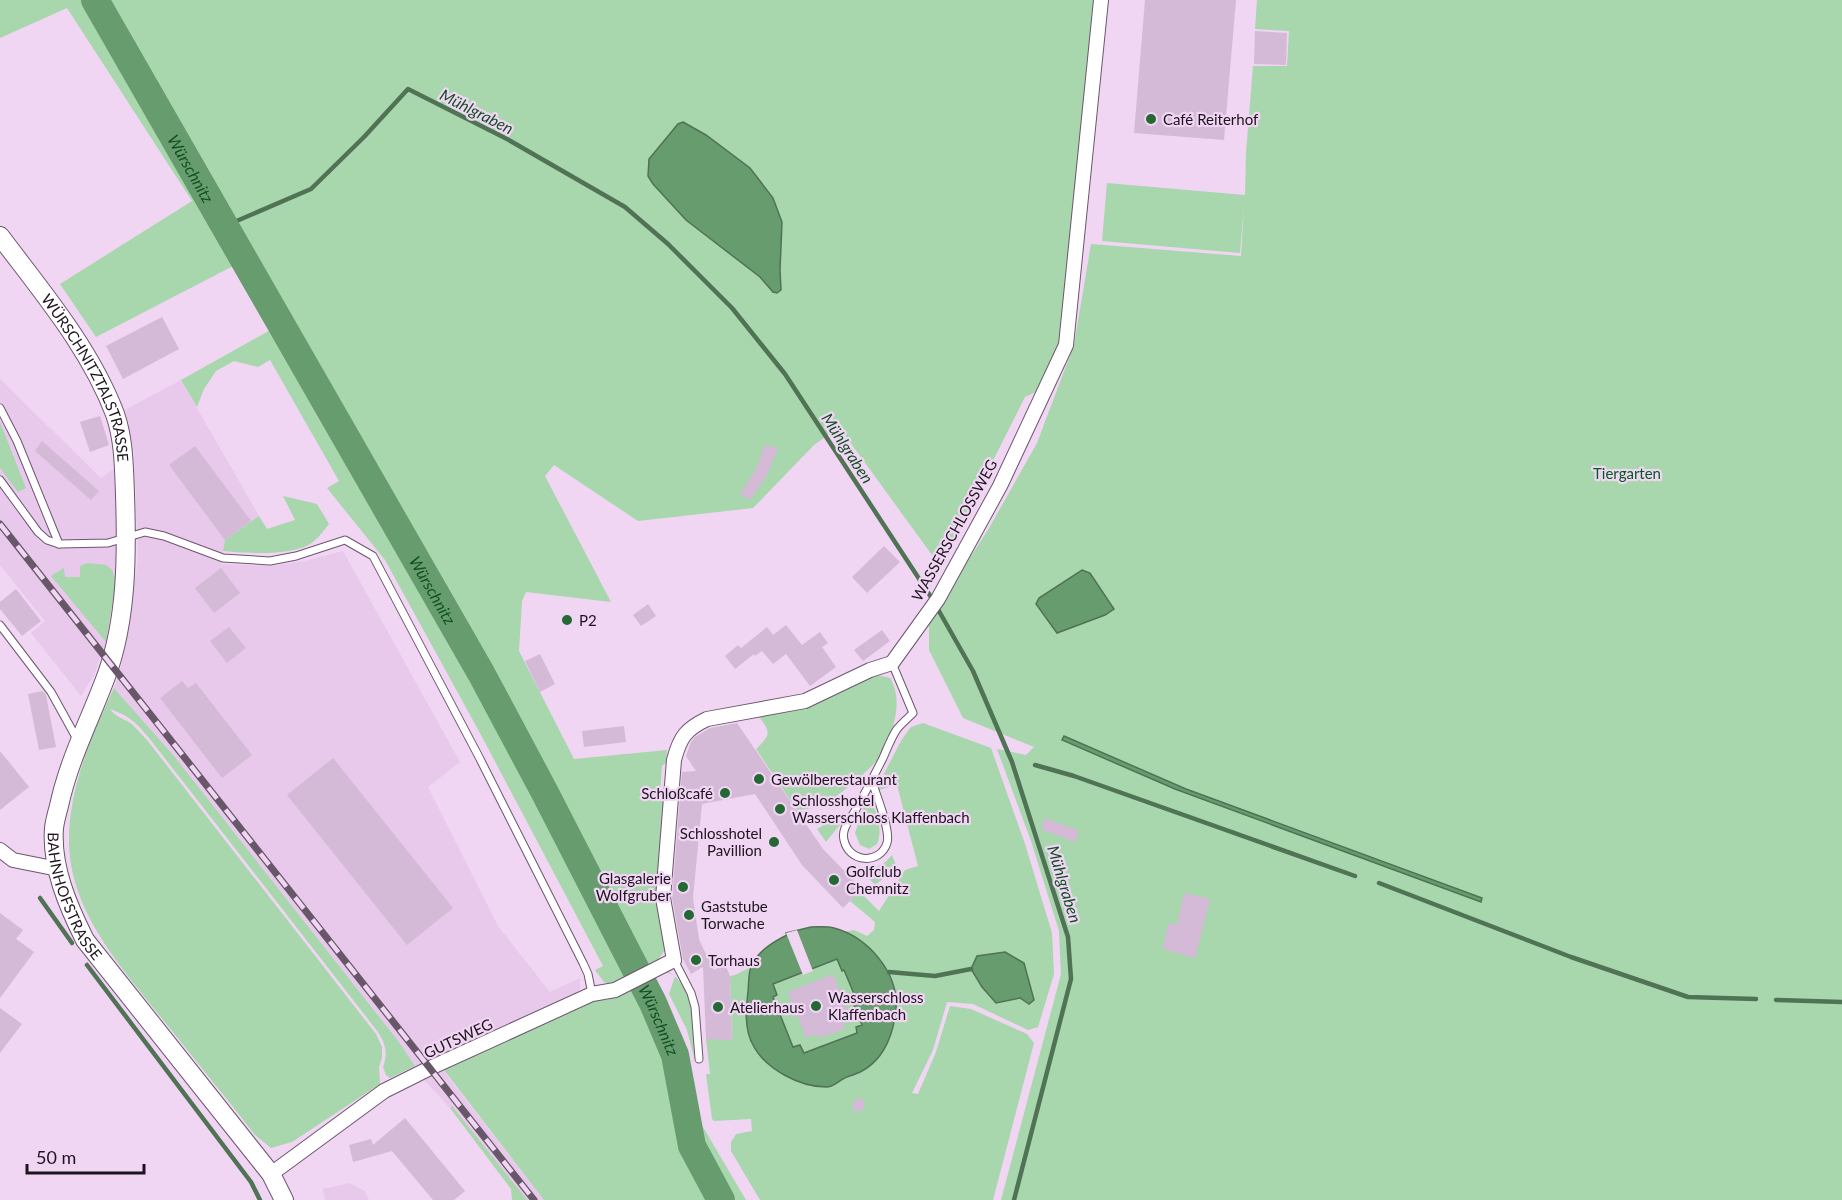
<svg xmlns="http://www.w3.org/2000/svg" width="1842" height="1200" font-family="Lato,sans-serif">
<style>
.built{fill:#e8c9ec}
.green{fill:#a8d6ad;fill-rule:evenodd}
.water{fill:#669c6e;stroke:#507356;stroke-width:1.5;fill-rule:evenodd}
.pier{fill:#f0d6f3}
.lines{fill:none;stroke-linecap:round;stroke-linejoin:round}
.stream{stroke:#507356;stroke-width:4.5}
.river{stroke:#669c6e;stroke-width:28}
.building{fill:#d4bad7}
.service-casing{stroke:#6c556e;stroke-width:9}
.minor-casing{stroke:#6c556e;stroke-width:16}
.secondary-casing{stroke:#6c556e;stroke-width:20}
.service{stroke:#fff;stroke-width:7}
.minor{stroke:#fff;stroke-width:14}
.secondary{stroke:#fff;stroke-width:18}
.rail-casing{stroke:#675768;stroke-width:7}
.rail{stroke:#f0d6f3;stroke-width:4.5;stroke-dasharray:14;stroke-linecap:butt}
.poi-dot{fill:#246834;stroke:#f0d6f3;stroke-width:2}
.labels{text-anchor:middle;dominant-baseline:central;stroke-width:4.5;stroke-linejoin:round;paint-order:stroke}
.poi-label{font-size:15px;fill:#1e141f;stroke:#f0d6f3;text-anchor:start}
.street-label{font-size:15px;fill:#1e141f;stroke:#f0d6f3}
.park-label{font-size:15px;fill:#005c21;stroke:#f0d6f3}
.water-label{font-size:16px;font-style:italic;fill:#114e22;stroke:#f0d6f3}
</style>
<rect width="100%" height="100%" fill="#f0d6f3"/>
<g class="built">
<polygon points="0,379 101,478 116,467 116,581 113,600 106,642 94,675 81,696 31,633 45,621 0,565"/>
<polygon points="181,380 259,516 225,540 221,564 271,566 304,561 343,551 460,762 428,787 498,926 550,992 580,978 580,988 575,998 415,1066 399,1042 174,756 114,688 121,667 138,560 134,452 123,411"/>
<polygon points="444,1070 448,1077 544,1200 527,1200 452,1107 450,1108 424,1080"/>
<polygon points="349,1183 365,1191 369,1200 325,1200 323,1189"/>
</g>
<g class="green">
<polygon points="0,0 1106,0 1065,344 1042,389 1025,397 940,566 839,427 814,445 753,508 638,521 554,465 545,476 611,602 526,592 522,601 519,651 574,759 667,750 666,763 662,766 660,795 666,801 664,951 658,960 612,985 604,982 595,970 603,966 481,735 385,560 327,488 339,481 270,360 258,367 234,361 216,371 204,389 197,407 181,380 274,328 237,264 96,337 60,284 192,201 67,8 0,38"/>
<polygon points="1257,0 1842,0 1842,1200 1001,1200 1061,974 1059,931 1031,841 997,749 1026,755 1034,747 963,718 929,650 929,625 961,571 988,530 1037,443 1074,345 1091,244 1241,256 1244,205 1240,253 1102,241 1107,183 1245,195 1246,152 1253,66 1287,66 1289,31 1255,29"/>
<polygon points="0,422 26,488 18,492 0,468"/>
<path d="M283,496l34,8 12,20c-5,6 -10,13 -16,18 -20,15 -67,11 -90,9l2,-11 34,-24 8,13 28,-9z"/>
<polygon points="87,563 106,565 112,570 116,581 106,642 51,576 64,568 65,577 80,577 80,566"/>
<path d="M877,675l13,3c15,24 2,60 -13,82 -6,9 -39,36 -49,42 -9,6 -21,7 -31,8l-41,-61c15,-15 15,-15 3,-33l110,-40z"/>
<path d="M114,688l60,68 225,286 16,24 -25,12 -4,-3 -3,-8c5,-14 3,-22 -5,-35l-229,-294c-13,-16 -20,-22 -39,-29 6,9 14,9 22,15 5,5 10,11 15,16l229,294 6,13v11l-3,9 1,17 -88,58 -21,6 -16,-13c-30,-39 -61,-76 -91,-114 -41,-52 -93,-107 -95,-177 -1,-54 22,-108 45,-156z"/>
<path d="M923,723l68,25 34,96 27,89 2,41 -16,53 -10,3 -55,-26 -26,-2 -14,48 -21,43 6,1 18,-42 14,-46 21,3 56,25 7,9 -41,157h-233l-29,-49v-9l5,-8 16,-3 -1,-12 -37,2 -2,-2 -6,-45h4l-4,-35h26l-2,-63 5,-1 16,-8 -5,35v21l33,49 31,13 24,1 7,-7 16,-4 24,-21 13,-28 -38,-87 -11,-7 9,-2 13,6 7,-6 1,-8 -25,-21 9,-10 20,20 26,-41 13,-4 -21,-81 -22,6 27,-52 9,-12zM1024,963l4,18 1,23 -9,-6z"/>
<path d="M868,794c7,14 16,35 9,50l-8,5 -9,-4 -5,-12z"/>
<polygon points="834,819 843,821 826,842 817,829"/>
<path d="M892,855l5,13 -22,17 -17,-18c16,4 24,0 34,-12z"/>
<polygon points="837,959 842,971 844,970 854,994 851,996 862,1025 858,1032 804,1053 800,1045 793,1048 773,997 773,984"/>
<path d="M664,971c14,1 25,24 27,37 3,15 2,33 3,49l-7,-27 -18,-36 6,-18z"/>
<polygon points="635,987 663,1055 687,1149 711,1200 544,1200 444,1070 594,998 607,1000"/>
<polygon points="452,1106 524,1196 527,1200 512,1200 511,1189 450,1108"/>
<path d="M703,1127l43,73h-19c-14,-22 -29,-46 -33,-71z"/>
</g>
<g class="water">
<polygon points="683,122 706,135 750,168 773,198 782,222 780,270 781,290 777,293 773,292 760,277 686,220 653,184 648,176 649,159 678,124"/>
<polygon points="1082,570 1090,573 1114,609 1105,615 1057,633 1036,604 1039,598"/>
<polygon points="1064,736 1186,789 1482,898 1481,902 1175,789 1062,740"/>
<path d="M811,927c8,0 16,-1 23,1 34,9 65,45 62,81 -3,31 -16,58 -46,67 -10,2 -14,11 -24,11 -26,0 -61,-18 -73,-42 -9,-16 -7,-36 -5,-54 1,-8 0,-19 4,-27 8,-14 21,-22 35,-29l-1,-2zM837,959l5,12 2,-1 10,24 -4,1 12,30 -6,2 1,6 -53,20 -4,-8 -7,2 -20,-50 4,-2 -4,-11z"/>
<polygon points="1005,952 1024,963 1034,1000 1029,1004 1020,998 996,1003 982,987 971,969 977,956"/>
</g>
<polygon class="pier" points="797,930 813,971 803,975 786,933"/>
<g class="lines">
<g class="stream">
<polyline points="225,226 311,189 364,137 408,89 507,139 625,207 668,244 732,308 785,374 931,597 973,671 1012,762 1068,937 1071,979 1014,1200"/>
<polyline points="1035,765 1074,776 1355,876"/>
<polyline points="1379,883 1571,957 1688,997 1756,999"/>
<polyline points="40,898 72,943"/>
<polyline points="87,965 251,1182 260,1200"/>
<polyline points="889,972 935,976 971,969"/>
<polyline points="1776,1000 1842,1002"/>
</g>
<path class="river" id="s1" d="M95,0l386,673 63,118 109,212 22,52 17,91 29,54"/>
</g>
<g class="building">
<polygon points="1145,0 1236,0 1224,140 1134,133"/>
<polygon points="1255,31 1287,33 1286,65 1254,64"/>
<polygon points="162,317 179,349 123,379 106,346"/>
<polygon points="100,416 109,445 90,452 80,422"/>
<polygon points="42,441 99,491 91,500 35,451"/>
<polygon points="765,445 778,448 767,475 750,500 740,494 756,469"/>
<polygon points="195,446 251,521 225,540 169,465"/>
<polygon points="884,546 900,562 867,593 852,577"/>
<polygon points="221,568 240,593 214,613 195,588"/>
<polygon points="16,589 41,621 22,636 0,609 0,602"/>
<polygon points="648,604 656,616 641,626 633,615"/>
<polygon points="786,625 802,645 820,632 828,643 822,647 836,667 810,686 786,654 773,664 762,651 755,656 754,654 735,669 725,656 738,645 741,648 767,627 773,635"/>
<polygon points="229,627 246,648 227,663 210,641"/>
<polygon points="882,630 890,641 863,661 854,650"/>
<polygon points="540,654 555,684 540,692 525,661"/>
<polygon points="182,681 188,688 196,683 252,755 222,778 160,698"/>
<polygon points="43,691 46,695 56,747 39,750 28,694"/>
<polygon points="737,723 823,849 862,889 843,908 802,865 755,794 702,804 693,898 699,939 702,946 714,970 725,964 730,976 732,1040 706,1039 703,967 691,974 683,959 672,898 682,772 696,771 686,756 691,742 695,737 710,728"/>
<polygon points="624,726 626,742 584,747 582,731"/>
<polygon points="0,751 29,787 0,810"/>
<polygon points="333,758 453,908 407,945 287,795"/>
<polygon points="1045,818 1079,831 1075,842 1041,829"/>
<polygon points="1184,893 1210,899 1195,958 1163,949 1168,923 1177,925"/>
<polygon points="0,913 23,930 16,939 34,952 0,998"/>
<polygon points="833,974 851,1020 843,1023 845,1029 818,1038 817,1034 806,1038 788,992"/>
<polygon points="0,1008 22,1024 0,1053"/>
<polygon points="861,1097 865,1105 863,1109 856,1113 852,1105 854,1101"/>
<polygon points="405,1118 465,1191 454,1200 433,1200 392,1151 353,1162 349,1145 371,1139 373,1145"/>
</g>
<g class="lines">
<g class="service-casing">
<g id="service">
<polyline points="0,408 17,441 59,544"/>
<polyline points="0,480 38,532 47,540 59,544 108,543 145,532 164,536 223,558 270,561 296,556 345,540 373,556 479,757 583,963 588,974 592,994"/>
<polyline points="0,625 51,692 77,739"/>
<path d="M872,781c4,14 19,49 15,62 -7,22 -38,20 -43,-3 -3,-11 6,-20 11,-29 10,-18 19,-35 28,-53 4,-9 8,-20 14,-29 5,-6 11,-11 16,-16l-21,-50"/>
<polyline points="674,960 691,993 695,1007 699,1059"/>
</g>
</g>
<g class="minor-casing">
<g id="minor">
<polyline points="0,850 13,860 58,869"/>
<path d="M271,1174l113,-83 46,-23 162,-74 23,-4 59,-30 -11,-62 11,-138c6,-23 12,-31 33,-41l98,-18 65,-31 22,-7 46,-64 62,-113 66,-141 35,-345"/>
</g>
</g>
<g class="secondary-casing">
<g id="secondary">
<path id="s2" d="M0,236c42,56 90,112 115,178 9,26 9,54 10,81 2,59 2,123 -18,179 -16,44 -38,85 -48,132 -2,7 -4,14 -5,22 -3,39 14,78 31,112l186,234 13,26"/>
</g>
</g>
<use href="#service" class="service"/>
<use href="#minor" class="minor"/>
<use href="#secondary" class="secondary"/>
<g class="rail-casing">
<polyline id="rail" points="0,524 534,1200"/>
</g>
<use href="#rail" class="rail"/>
</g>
<g class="poi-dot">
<circle cx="1151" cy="119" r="6"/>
<circle cx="567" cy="620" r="6"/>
<circle cx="759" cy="779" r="6"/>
<circle cx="725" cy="793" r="6"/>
<circle cx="780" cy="809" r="6"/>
<circle cx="774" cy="842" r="6"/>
<circle cx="834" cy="880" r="6"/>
<circle cx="683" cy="887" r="6"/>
<circle cx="689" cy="915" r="6"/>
<circle cx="696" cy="960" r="6"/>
<circle cx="816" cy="1006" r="6"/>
<circle cx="718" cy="1007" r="6"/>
</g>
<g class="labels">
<g class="poi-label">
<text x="1163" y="119">Café Reiterhof</text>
<text x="579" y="620">P2</text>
<text x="771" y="779">Gewölberestaurant</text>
<text x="713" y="793" text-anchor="end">Schloßcafé</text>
<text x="792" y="800">Schlosshotel<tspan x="792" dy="17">Wasserschloss Klaffenbach</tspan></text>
<text x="762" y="833" text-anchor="end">Schlosshotel<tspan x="762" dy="17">Pavillion</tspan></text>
<text x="846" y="871">Golfclub<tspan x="846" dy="17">Chemnitz</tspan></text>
<text x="671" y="878" text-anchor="end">Glasgalerie<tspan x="671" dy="17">Wolfgruber</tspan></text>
<text x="701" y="906">Gaststube<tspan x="701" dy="17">Torwache</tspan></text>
<text x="708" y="960">Torhaus</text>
<text x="828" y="997">Wasserschloss<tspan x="828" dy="17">Klaffenbach</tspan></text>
<text x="730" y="1007">Atelierhaus</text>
</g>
<g class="street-label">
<text stroke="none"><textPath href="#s2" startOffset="168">WÜRSCHNITZTALSTRASSE</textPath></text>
<text transform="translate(954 530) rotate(-61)">WASSERSCHLOSSWEG</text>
<text stroke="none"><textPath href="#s2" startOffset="711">BAHNHOFSTRASSE</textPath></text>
<text transform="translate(458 1038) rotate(-25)">GUTSWEG</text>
</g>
<g class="park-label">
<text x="1627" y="473">Tiergarten</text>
</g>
<g class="water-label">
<text transform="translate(477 111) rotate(27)">Mühlgraben</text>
<text stroke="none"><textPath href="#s1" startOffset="194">Würschnitz</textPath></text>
<text transform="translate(848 448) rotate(57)">Mühlgraben</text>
<text stroke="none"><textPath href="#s1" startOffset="680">Würschnitz</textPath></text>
<text transform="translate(1065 884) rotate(73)">Mühlgraben</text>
<text stroke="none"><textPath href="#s1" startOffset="1166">Würschnitz</textPath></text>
</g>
</g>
<path d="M27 1164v9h117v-9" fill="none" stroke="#1e141f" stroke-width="3"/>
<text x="36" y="1164" font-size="18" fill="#1e141f" stroke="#f0d6f3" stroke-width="4.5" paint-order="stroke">50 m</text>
</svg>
